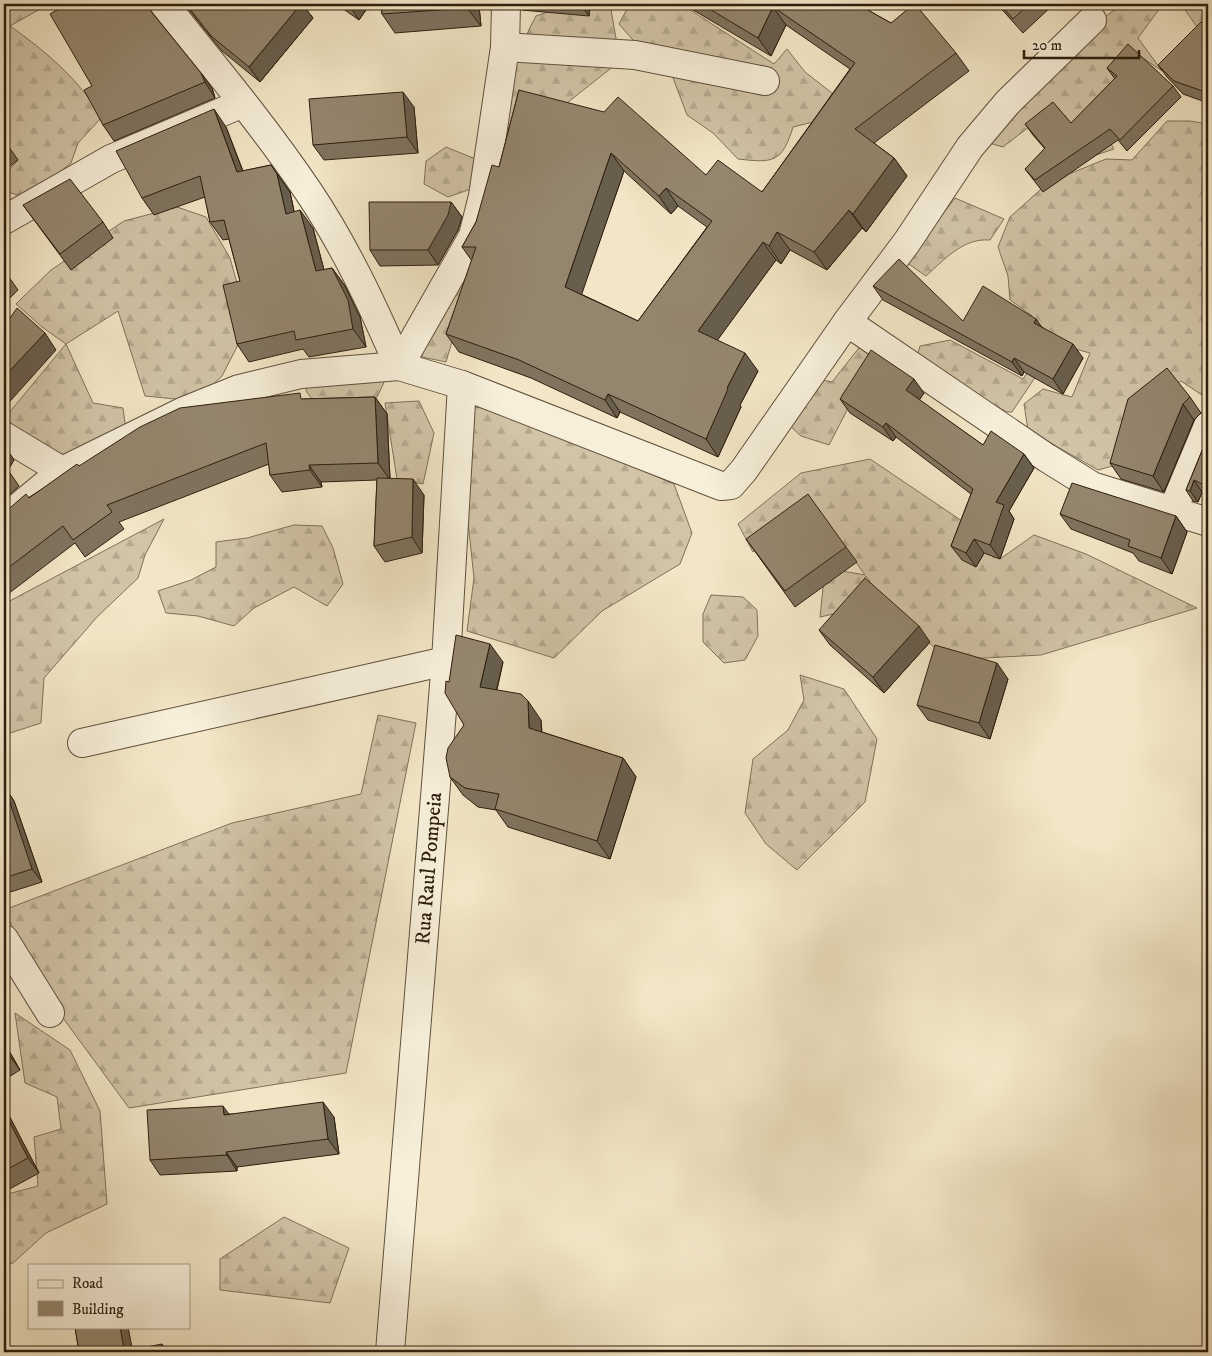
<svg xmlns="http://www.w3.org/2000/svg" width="1212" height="1356" font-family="'IM FELL DW Pica',serif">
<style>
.forest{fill:url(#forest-firs);stroke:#80715a}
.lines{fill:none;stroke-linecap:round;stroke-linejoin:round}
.minor-casing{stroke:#5f503c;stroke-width:30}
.minor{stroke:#f7efda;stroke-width:28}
.wall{fill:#7f735f;stroke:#2e1e0e;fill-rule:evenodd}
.shaded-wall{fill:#685e4d;stroke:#2e1e0e}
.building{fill:#94866e;stroke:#2e1e0e;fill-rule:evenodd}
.labels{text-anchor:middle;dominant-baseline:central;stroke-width:4.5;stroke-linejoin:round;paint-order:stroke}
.street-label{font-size:21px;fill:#2e1e0e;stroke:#f7efda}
</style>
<defs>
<pattern id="forest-firs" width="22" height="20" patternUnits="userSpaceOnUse" patternTransform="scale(1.25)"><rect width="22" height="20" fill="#d1c4a7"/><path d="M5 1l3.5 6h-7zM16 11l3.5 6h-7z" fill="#b4a88f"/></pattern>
</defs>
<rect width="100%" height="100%" fill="#f2e6c6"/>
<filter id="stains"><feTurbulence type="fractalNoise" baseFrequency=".004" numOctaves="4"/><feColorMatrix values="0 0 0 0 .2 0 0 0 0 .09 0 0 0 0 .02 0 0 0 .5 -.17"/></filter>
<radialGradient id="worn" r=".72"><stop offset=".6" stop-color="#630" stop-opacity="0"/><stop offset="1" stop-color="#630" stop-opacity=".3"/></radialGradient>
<g class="forest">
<path d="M4,4h45l-39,22c37,26 68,53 92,91l-24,26 -7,20 -43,35 -24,-7v-15l14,-16 -14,-17z"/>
<path d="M572,4l39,6 9,51 -77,61 -31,10 -10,-12c8,-36 16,-72 34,-104z"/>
<path d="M645,4h36l93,60 13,-15 18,23 36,28 -20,20 -28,7c-11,36 -20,36 -55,32l-25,-26 -26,-18 -23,-61 -25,-7 -20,-23 8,-15z"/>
<polygon points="1123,4 1163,4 1138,38 1162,71 1131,50 1111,88 1088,107 1114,149 1096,155 1056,106 1003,147 982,141 1099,21"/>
<polygon points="1181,4 1208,4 1208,43"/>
<polygon points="1167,121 1190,121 1208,124 1208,399 1181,381 1132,415 1127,462 1098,470 1028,430 1024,404 1043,389 1072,397 1090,353 1057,344 1031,315 1010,300 1008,276 998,247 1010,217 1049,182 1106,159 1132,160"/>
<polygon points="446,147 478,160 471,189 448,197 424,184 426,161"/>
<path d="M955,198l49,21 -14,21c-27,-2 -45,19 -64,36l-20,-14z"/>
<polygon points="177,207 206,217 230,258 237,283 238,345 222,376 195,401 145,396 118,311 66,344 93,403 123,408 126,430 66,457 4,429 4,413 8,414 66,344 42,327 16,304 51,270 124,221"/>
<polygon points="472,258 459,318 446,362 422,357 426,321"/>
<polygon points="950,340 1023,379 1048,341 1054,349 1012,412 1007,412 916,361 920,346"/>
<polygon points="862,344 873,360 829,445 801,436 787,423 817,379 832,382"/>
<polygon points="390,370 377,397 325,416 306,391 307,382"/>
<polygon points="419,401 434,433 423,484 397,479 385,403"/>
<polygon points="463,405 506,412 674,484 692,533 680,564 602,611 554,658 467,631 474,578 464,484"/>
<path d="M870,459l92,62 38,38 34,-24 52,19 111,54 -156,47 -95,5c-25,-29 -60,-51 -80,-84l-15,34 -31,7 5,-49 40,7 -46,-65 -66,42 -15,-28 63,-51z"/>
<polygon points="164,519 145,555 138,578 97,617 44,678 41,723 4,735 4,604"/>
<polygon points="294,525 322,526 333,548 343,584 327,606 294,587 254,608 234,626 198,616 166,613 158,591 191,580 216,567 216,542 247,538"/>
<polygon points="711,595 743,597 757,610 758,636 745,660 724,663 703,642 703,614"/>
<polygon points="800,675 844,689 877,739 865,802 797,870 766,844 745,813 753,759 788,730 804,700"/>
<polygon points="378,715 416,723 346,1073 129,1108 49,999 4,910 232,823 361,794"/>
<polygon points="15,1013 70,1050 100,1111 107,1204 46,1233 13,1263 4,1264 4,1195 38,1186 34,1137 61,1129 57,1097 25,1083"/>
<polygon points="284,1217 349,1248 330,1303 220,1290 220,1259"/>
</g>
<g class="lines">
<g class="minor-casing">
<g id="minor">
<path d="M164,4c49,61 100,122 144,187 37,55 65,115 91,175"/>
<polyline points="505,47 635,55 765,81"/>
<polyline points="4,220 111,159 243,103"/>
<polyline points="847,322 1047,458 1092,486 1208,522"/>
<polyline points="399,366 473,236 483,196 505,47 506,4"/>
<polyline points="4,436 62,471"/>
<polyline points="1172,512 1208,426"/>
<polyline points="4,519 62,471 182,412 239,389 301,374 399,366 462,385 721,486 731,485 744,470 847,322 907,242 970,147 1008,102 1092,20"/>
<polyline points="82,743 446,661"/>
<polyline points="4,939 50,1013"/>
<path id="s1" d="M390,1352l56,-691 16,-276"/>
</g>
</g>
<use href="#minor" class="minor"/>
</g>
<g class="wall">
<polygon points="184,4 302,4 313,18 260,82 222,51"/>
<polygon points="336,4 370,4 359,20"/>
<polygon points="381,4 491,4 490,7 479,6 481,26 395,33 382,14"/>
<polygon points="517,4 590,4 589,16 522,10"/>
<path d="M683,4h174l34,19 65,30 13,18 -95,72 20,15 13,18 -41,56 -4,-4 -35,42 -37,-20 -9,14 -5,-4 -59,80 41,31 -18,34 1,2 -23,50 -98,-45 -3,6 -86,-40 -72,-26 -13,-18 26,-73 -10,-14 14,-25 23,-55 20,-77 187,85 56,17 88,-123 -64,-44 -15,31zM624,171l47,43 7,-8 29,21 -69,94 -57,-27z"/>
<polygon points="997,4 1054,4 1023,33"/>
<polygon points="126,9 212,88 215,98 114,141 103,125 92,86"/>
<polygon points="1208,29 1208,103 1183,94 1167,77 1158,65"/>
<polygon points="1107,68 1173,86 1181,97 1127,151 1118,140 1043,192 1025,169 1045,149 1033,135 1025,124 1071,123 1115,79"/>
<polygon points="414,107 418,153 324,160 313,145"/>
<polygon points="226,127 243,171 271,165 290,192 294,211 313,228 324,270 332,268 345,286 360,317 366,347 309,357 303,349 249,362 237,344 240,281 229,239 223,240 210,222 205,197 154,215 142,198"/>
<polygon points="4,140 18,160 4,171"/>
<polygon points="451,202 462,217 458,230 438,265 380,266 370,250"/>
<polygon points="23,205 103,222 113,238 71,270"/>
<polygon points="4,270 18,290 4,304"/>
<polygon points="873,286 963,321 1042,327 1083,358 1063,394 1024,372 1022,376 883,300"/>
<polygon points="1208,388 1208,408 1203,400"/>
<polygon points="924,393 919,400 983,445 1024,454 1034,468 1009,511 1014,519 1000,559 984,553 976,567 962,560 951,546 971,494 896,437 893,441 850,413 840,399"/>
<polygon points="375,397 387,414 390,478 424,495 422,553 385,562 374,546 377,480 321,482 322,487 282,492 270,475 269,464 119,522 124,529 85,557 75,543 4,597 4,513 79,466 304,399"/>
<polygon points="1190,397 1201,413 1194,420 1164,492 1121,479 1110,463"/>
<polygon points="1208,436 1208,495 1202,492 1198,502 1193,501 1186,490"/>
<polygon points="4,445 14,460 8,470 19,486 4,500"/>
<polygon points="1060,514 1176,516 1187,532 1172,574 1139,561 1133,553 1071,529"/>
<polygon points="746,539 846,547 857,562 795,607"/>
<polygon points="819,630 930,642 884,693 830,645"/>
<polygon points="503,662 497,690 541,720 542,732 623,758 636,777 610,859 508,827 496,810 478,807 463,795 450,777 464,725 449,682"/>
<polygon points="1008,679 990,739 928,720 917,705"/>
<polygon points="4,784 6,789 14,801 42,882 4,894"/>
<polygon points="4,1042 20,1070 4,1080"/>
<polygon points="4,1106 39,1173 4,1192"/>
<polygon points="229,1114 334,1117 339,1154 237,1167 237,1171 160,1175 150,1160"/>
<polygon points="75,1327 132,1349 167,1352 79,1352"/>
</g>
<g class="shaded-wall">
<polygon points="301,4 302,4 313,18 260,82 249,67"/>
<polygon points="348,4 370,4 359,20"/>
<polygon points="467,4 478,4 479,6 481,26 467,8"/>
<polygon points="580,4 590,4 589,16"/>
<polygon points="773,7 786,25 771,56 758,38"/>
<polygon points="201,73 212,88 215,98 205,82"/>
<polygon points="403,92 414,107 418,153 407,137"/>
<polygon points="214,109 226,127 250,190 237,172"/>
<polygon points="611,153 624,171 578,305 565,287"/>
<polygon points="894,158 907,176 866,232 853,214"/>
<polygon points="277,174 290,192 298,231 286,214"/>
<polygon points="666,188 678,206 671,214 659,196"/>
<polygon points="451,202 462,217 458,230 438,265 428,250"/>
<polygon points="300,210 313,228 329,289 316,271"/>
<polygon points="849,210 862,228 827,270 814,252"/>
<polygon points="777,232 790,250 781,264 769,246"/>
<polygon points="763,242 776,260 711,349 698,331"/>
<polygon points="332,268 345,286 360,317 366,347 353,329"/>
<polygon points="1036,319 1046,333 1034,323"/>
<polygon points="45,333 56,350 4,408 4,377"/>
<polygon points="1073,344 1083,358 1063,394 1053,379"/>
<polygon points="745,353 758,371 740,405 741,407 718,457 706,439 727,388"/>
<polygon points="1014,358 1024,372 1022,376 1012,362"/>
<polygon points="914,379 924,393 916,405 906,390"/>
<polygon points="608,394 620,412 617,418 605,400"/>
<polygon points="375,397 387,414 390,480 378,463"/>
<polygon points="1183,404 1194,420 1164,492 1153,476"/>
<polygon points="886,423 896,437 893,441 883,427"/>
<polygon points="4,445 14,460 8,470 4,464"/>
<polygon points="1024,454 1034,468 1009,511 1014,519 1000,559 990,545 996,502"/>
<polygon points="309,465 321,482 322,487 310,470"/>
<polygon points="413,479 424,495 422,553 412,537"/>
<polygon points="1194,480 1202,492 1198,502 1190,491"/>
<polygon points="1176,516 1187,532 1172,574 1161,558"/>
<polygon points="974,539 984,553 976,567 966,553"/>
<polygon points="919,626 930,642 884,693 873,677"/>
<polygon points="490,644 503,662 493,705 480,687"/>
<polygon points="997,663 1008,679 990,739 979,723"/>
<polygon points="528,701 541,720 542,747 529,728"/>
<polygon points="623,758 636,777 610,859 597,841"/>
<polygon points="4,784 6,789 14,801 42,882 32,869 4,793"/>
<polygon points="4,1042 20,1070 9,1055 4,1045"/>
<polygon points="323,1102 334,1117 339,1154 328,1139"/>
<polygon points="4,1106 39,1173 28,1158 4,1111"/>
<polygon points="223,1106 234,1121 224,1115"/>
<polygon points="226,1152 237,1167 237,1171 227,1155"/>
<polygon points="120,1327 128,1327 133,1352 127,1352 124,1349"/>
<polygon points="162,1344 167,1352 163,1352"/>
</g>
<g class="building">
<polygon points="68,4 121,4 125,10 135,4 145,4 201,73 205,82 103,125 84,90 92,86 50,14"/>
<polygon points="186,4 301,4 249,67 211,36"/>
<polygon points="381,4 467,4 467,8 382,14"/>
<path d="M701,4h156l34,19 23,-19h1l41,49 -101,76 39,29 -41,56 -4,-4 -35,42 -37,-20 -8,14 -6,-4 -65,89 47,22 -18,35 1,1 -22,50 -98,-45 -3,6 -86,-40 -73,-26 30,-87h-14l14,-25 16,-57 7,2 20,-77 85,22 14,-15 88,78 12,-15 44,32 93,-129 -82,-56 -15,31zM611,153l48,43 7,-8 46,33 -74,100 -73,-34z"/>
<polygon points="1000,4 1029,4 1013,19"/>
<polygon points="1201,22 1208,29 1208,93 1174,81 1158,65"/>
<polygon points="1128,44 1173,86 1120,140 1110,129 1035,180 1025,169 1045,148 1025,124 1053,102 1071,123 1117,76 1107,68"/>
<polygon points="403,92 407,137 313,145 309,99"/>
<polygon points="214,109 237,172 271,165 277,174 286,214 300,210 316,271 332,268 348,300 353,329 296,340 294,331 237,344 223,285 240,281 224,220 210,222 200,176 142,198 116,151"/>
<polygon points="4,140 7,144 4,147"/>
<polygon points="70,179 103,222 60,254 23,205"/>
<polygon points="369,202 451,202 448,215 428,250 370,250"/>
<polygon points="899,259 963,321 983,286 1036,319 1034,323 1073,344 1053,379 1014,358 1012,362 873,286"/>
<polygon points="4,270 7,274 4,278"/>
<polygon points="17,308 45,333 4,377 4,327"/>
<polygon points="871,350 914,379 906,390 983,445 991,431 1024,454 996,502 1004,505 990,545 974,539 966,553 951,546 973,489 886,423 883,427 840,399"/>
<polygon points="1167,368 1190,397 1183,404 1153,476 1110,463 1128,399"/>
<polygon points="1208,388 1208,403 1203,400"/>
<polygon points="300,393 301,399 375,397 378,463 309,465 310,470 270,475 266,443 107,505 112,512 73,540 63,526 4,571 4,513 26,494 29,498 77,464 79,466 140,427 180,408"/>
<polygon points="1208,436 1208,487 1194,480 1190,491 1186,490"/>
<polygon points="4,464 8,469 4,472"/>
<polygon points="377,478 413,479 412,537 374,546"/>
<polygon points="1072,483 1176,516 1161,558 1128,546 1130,540 1060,514"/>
<polygon points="808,494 846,547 785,591 746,539"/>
<polygon points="865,578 919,626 873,677 819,630"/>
<polygon points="456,635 490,644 480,687 521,694 528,701 529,728 623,758 597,841 495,809 499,794 465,788 450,777 446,758 448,748 464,725 445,693 446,681 449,682"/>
<polygon points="935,645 997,663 979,723 917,705"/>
<polygon points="4,788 5,788 32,869 4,878"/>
<polygon points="4,1045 9,1055 4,1058"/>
<polygon points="323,1102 328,1139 226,1152 227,1155 150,1160 147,1110 223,1106 224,1115"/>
<polygon points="4,1111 28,1158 4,1171"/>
<polygon points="75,1327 120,1327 124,1349 101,1352 79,1352"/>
<polygon points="162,1344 163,1352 126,1352 126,1351"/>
<polygon points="550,1350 550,1352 527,1352"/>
</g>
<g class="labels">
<g class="street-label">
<text stroke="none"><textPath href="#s1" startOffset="485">Rua Raul Pompeia</textPath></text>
</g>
</g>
<rect width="1212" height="1356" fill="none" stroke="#f2e6c6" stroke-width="20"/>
<rect x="5" y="5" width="1202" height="1346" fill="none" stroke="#2e1e0e" stroke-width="2.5"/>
<rect x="10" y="10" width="1192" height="1336" fill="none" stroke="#2e1e0e"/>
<rect x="28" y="1264" width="162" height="65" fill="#f7efda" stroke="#a79b88"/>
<rect x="38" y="1280" width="25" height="8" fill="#f7efda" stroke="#a79b88"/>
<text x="72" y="1288" font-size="15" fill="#2e1e0e">Road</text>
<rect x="38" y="1301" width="25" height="15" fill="#94866e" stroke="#a79b88"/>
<text x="72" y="1314" font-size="15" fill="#2e1e0e">Building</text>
<path d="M1024 50v8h115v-8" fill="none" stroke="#2e1e0e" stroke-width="2.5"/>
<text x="1032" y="50" font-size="15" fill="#2e1e0e" stroke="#f7efda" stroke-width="4" paint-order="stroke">20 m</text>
<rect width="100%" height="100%" filter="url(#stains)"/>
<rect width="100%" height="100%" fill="url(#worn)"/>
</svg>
